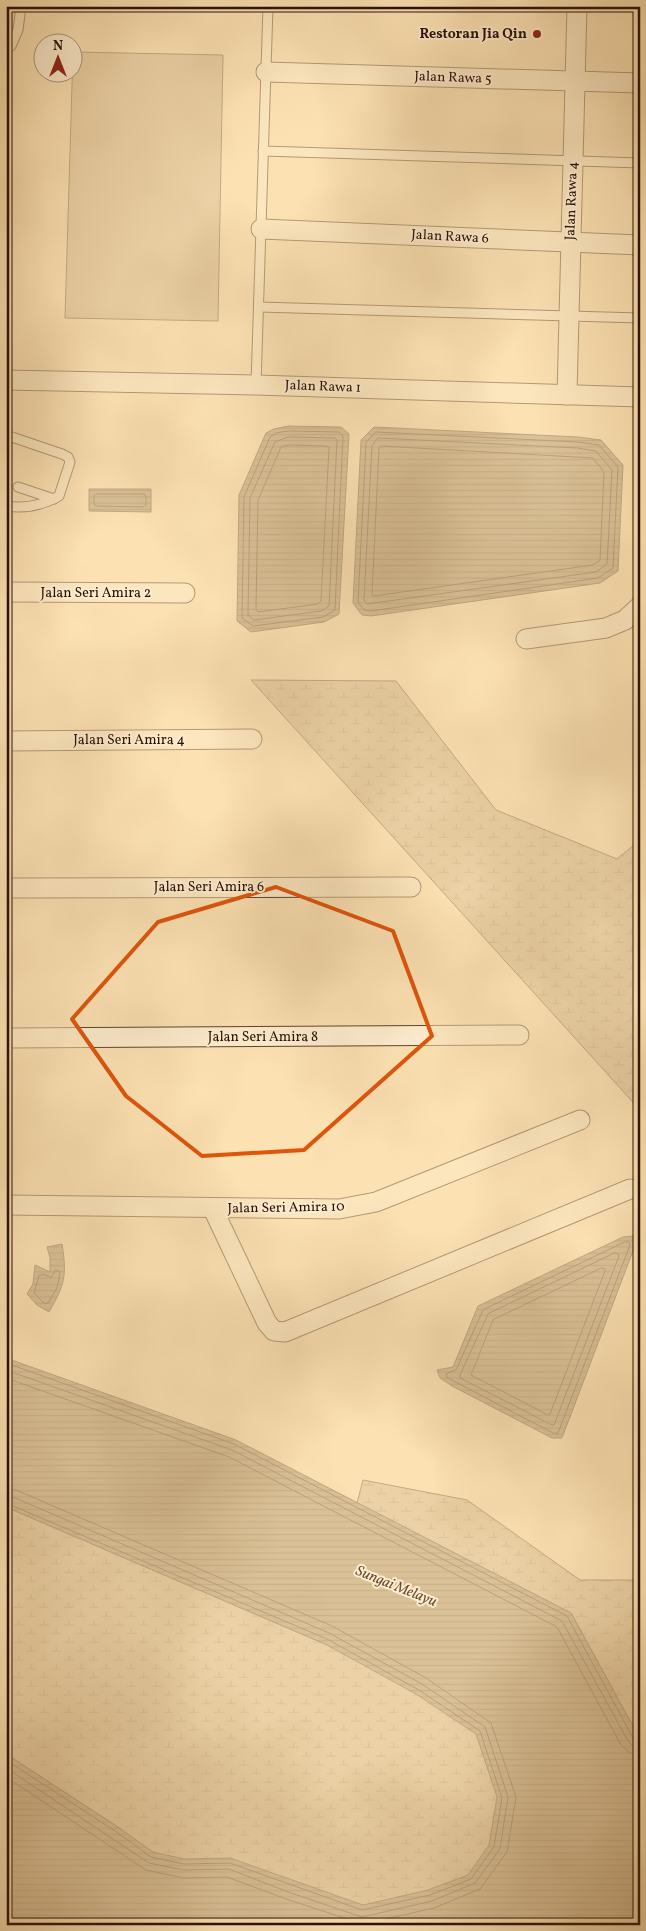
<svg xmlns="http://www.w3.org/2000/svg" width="646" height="1931" font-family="Vollkorn,serif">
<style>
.green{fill:#d8bd94;stroke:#80664b}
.wetland{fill:url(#wetland-marsh);stroke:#80664b}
.water{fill:url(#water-rules);stroke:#7c6348}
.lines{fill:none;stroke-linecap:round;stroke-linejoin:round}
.shore{stroke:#6e553c;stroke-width:1}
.lane-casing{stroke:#5d442e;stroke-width:11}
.street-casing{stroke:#5d442e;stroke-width:21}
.lane{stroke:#fdeccd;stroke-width:9}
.street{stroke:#fdeccd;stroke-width:19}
.marked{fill:none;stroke:#de550c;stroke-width:4;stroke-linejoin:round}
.poi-dot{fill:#8f2418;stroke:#fdeccd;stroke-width:2}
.labels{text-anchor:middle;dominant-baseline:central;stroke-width:4;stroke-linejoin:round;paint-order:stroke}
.poi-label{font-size:14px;font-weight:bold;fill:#281002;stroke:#fdeccd;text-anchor:end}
.street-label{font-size:14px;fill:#281002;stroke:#fdeccd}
.water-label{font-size:15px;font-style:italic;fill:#674e36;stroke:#fdeccd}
</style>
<defs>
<pattern id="wetland-marsh" width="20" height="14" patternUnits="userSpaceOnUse" patternTransform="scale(1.25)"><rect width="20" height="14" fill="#d8bd94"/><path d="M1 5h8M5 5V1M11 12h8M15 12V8" fill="none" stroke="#b9a17e"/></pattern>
<pattern id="water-rules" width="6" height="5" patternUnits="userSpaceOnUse" patternTransform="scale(1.25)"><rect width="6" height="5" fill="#b49a76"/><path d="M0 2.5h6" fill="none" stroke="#927c5f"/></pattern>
</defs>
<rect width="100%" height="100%" fill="#fce1b2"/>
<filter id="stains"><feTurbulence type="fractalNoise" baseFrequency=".004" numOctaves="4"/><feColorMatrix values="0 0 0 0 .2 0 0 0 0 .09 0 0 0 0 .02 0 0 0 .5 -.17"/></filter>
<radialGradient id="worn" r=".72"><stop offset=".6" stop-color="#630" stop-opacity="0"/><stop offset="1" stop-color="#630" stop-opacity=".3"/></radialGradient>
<polygon class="green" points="73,52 223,55 218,321 65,318"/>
<g class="wetland">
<polygon points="251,680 396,681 496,810 617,859 640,840 640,1110"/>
<polygon points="363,1480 467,1500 580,1580 640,1580 640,1739 571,1613 357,1503"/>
<polygon points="6,1507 325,1644 343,1643 466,1700 552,1925 156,1886 118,1827 6,1754"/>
</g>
<g class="water">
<polygon points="288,426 341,427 349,434 339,614 324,622 251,632 237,621 239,495 266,433 274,429"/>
<polygon points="374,427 578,437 601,440 623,465 618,571 600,583 371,616 362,615 353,603 361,440"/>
<polygon points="89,489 151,489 151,512 89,511"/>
<polygon points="634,1236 636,1243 562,1438 552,1438 452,1386 440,1378 437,1370 453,1367 478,1306 623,1237"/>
<path d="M62,1244c5,32 3,40 -13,68l-12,-7 -10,-11 6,-10 2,-19 15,7v-15l-3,-10z"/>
<polygon points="6,1358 236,1440 571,1613 640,1739 640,1925 6,1925 6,1754 118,1827 153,1852 184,1859 230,1858 363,1905 428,1890 468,1875 489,1845 497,1797 476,1734 416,1694 325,1644 6,1507"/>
</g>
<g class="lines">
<g class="shore">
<polygon points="289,431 339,432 343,436 335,610 323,617 253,626 242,618 244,497 270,437 276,433"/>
<polygon points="376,432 578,442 599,445 618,467 613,568 598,578 371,611 364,610 358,602 366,443"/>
<polygon points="289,437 335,438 337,440 329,606 321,611 254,620 248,615 250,498 275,442"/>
<polygon points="378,438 577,448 596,451 612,470 607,564 596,572 367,604 364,600 372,446"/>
<polygon points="290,445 327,446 329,448 321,601 318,604 258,612 256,609 258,500 281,447"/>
<polygon points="381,446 593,458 604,472 600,560 593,565 374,596 372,594 379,449"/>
<polygon points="96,494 144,494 146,496 146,505 143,507 96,506 94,504 94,496"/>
<polygon points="625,1242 629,1242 630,1245 558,1433 553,1433 446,1377 447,1373 454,1371 457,1368 483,1310"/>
<polygon points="615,1253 618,1254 619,1256 554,1425 552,1425 460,1378 460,1375 488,1314"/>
<polygon points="602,1268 605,1269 605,1271 550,1414 548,1415 471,1375 493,1320"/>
<polygon points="56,1270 60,1272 57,1288 48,1303 45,1304 34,1293 39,1276 42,1274 51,1277"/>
<polyline points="6,1363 234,1444 567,1616 633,1738 640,1741"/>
<polyline points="6,1370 232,1450 562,1621 628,1741 633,1746 640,1747"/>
<polyline points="6,1378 229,1457 557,1627 621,1745 630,1753 640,1754"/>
<polyline points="6,1489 16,1490 332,1626 426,1678 491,1723 516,1797 507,1852 480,1889 434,1908 363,1924 286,1899 227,1877 184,1878 146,1870 6,1777"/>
<polyline points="6,1496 13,1497 329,1633 422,1684 485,1727 508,1797 500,1849 475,1883 432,1901 362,1917 288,1892 229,1869 184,1870 149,1863 6,1768"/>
<polyline points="6,1503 327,1639 419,1690 480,1731 502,1798 494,1847 471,1879 430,1895 362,1910 230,1863 184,1864 151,1857 115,1831 6,1760"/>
</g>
<g class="lane-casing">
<g id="lane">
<polyline points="11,46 18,30 21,6"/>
<polyline points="263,151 640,163"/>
<polyline points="259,307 640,318"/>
<polyline points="256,385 268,6"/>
<path d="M6,435l56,19 6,3 2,5 -11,34c-16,9 -35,13 -53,10"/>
<polyline points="18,487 54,499"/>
</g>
</g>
<g class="street-casing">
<g id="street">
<polyline points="266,72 640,83"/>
<polyline points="261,229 640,245"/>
<polyline points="6,380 256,385 640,397"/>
<polyline points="567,395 577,6"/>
<polyline points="6,592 185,593"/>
<polyline points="526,639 606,628 625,620 640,606"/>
<polyline points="6,741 252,739"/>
<polyline points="6,888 411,887"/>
<polyline points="6,1038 519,1035"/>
<polyline points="6,1205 339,1209 376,1202 580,1120"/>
<polyline points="213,1209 267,1323 274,1331 285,1332 630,1189"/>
</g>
</g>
<use href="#lane" class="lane"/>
<use href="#street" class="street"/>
</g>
<path d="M0 0H646V1931H0ZM276,887l117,44 39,105 -128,114 -102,6 -76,-60 -54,-77 86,-97z" fill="#fce1b2" fill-opacity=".55" fill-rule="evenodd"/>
<path class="marked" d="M276,887l117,44 39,105 -128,114 -102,6 -76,-60 -54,-77 86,-97z"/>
<circle class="poi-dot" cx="537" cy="34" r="5"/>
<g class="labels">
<g class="poi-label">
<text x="527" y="34">Restoran Jia Qin</text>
</g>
<g class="street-label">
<text transform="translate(453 78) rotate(2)">Jalan Rawa 5</text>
<text transform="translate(572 201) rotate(-88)">Jalan Rawa 4</text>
<text transform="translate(450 237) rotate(3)">Jalan Rawa 6</text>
<text transform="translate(323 387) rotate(2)">Jalan Rawa 1</text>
<text x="96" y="593">Jalan Seri Amira 2</text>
<text x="129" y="740">Jalan Seri Amira 4</text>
<text x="209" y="887">Jalan Seri Amira 6</text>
<text x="263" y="1037">Jalan Seri Amira 8</text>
<text transform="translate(286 1208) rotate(-1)">Jalan Seri Amira 10</text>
</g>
<g class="water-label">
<text transform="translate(396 1587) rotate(22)">Sungai Melayu</text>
</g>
</g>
<rect width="646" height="1931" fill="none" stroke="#fce1b2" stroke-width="25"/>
<rect x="8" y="8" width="631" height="1916" fill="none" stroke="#281002" stroke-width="2.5"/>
<rect x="12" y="12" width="621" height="1906" fill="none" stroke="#281002"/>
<g transform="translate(58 58)"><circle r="24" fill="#fdeccd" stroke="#a8947c"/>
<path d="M0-4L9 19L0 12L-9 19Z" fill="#8f2418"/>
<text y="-8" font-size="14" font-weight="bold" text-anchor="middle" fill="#281002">N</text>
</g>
<rect width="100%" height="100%" filter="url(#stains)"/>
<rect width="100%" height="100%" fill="url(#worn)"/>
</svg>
